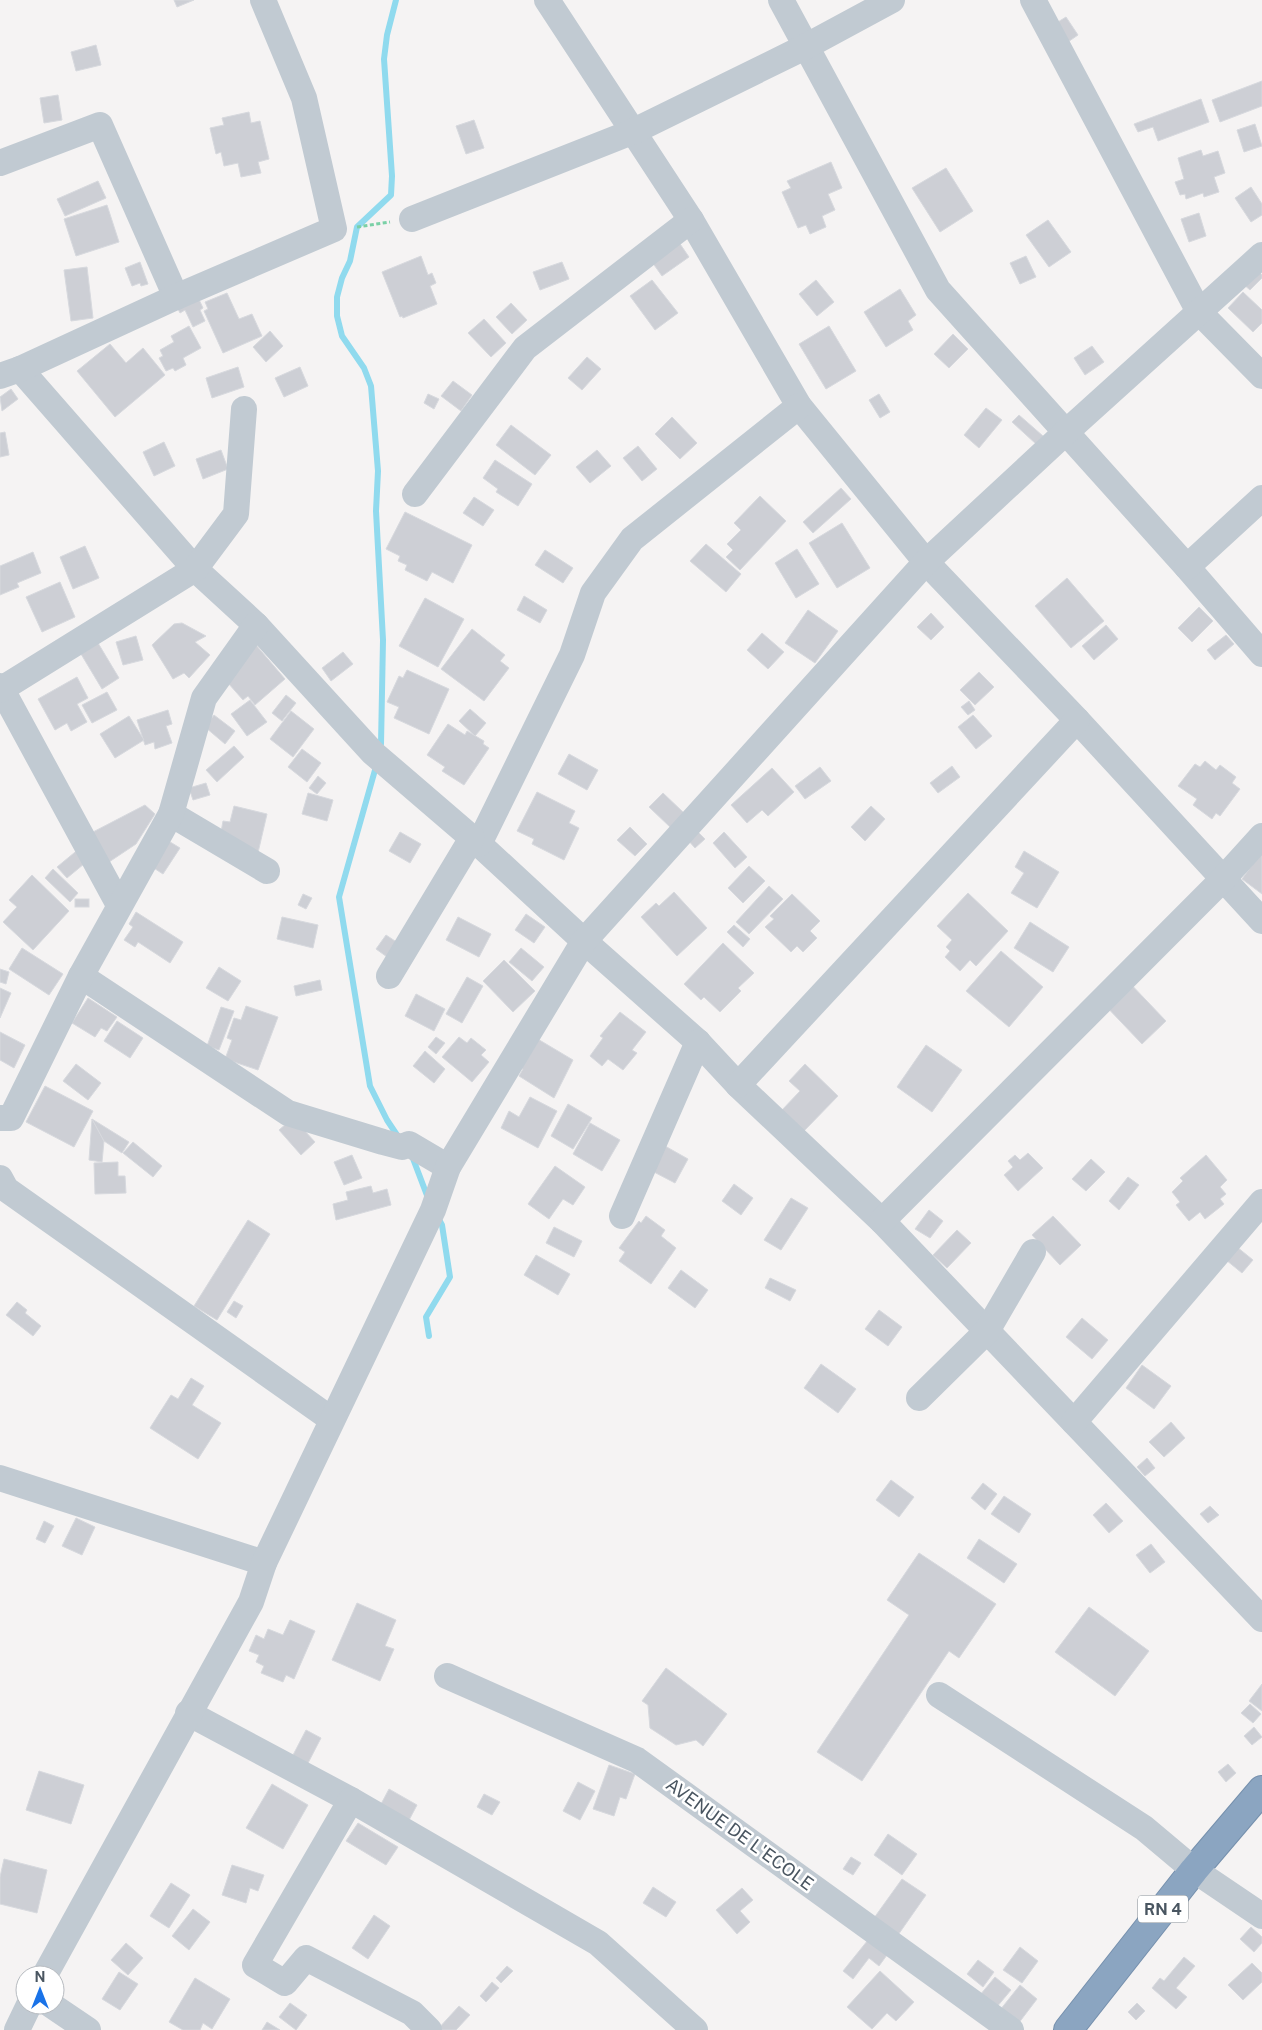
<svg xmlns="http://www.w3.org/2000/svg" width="1262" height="2030" font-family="'Public Sans',sans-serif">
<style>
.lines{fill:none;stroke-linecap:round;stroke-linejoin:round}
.stream{stroke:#90daee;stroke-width:6}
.building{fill:#cdcfd5;stroke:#d7d9de}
.highway-casing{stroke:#7690ad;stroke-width:30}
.path{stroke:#7ad0a6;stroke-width:3;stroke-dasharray:4 2.5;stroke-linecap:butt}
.minor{stroke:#c1cad2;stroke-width:26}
.highway{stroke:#8ba5c1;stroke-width:28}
.labels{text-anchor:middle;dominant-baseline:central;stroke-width:5;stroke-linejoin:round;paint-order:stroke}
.shield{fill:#fff;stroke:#808990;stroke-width:1}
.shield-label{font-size:16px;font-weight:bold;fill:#4a5661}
.street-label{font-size:18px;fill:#4a5661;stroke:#fff}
</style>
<rect width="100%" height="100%" fill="#f5f3f3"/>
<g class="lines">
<g class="stream">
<polyline points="381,744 383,640 376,511 378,471 371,386 364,368 342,336 337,316 337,297 342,278 350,261 357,227 391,195 392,176 384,59 387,35 396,0"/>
<polyline points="377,763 339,897 370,1086 387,1120 399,1138"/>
<polyline points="412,1156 428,1198"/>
<polyline points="429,1336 426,1317 450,1277 442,1225 437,1216"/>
</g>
</g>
<g class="building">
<polygon points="174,0 194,0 177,7"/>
<polygon points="1066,17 1078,35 1065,44 1053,25"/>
<polygon points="96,45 101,65 76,71 71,52"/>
<polygon points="1262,81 1262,106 1220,122 1212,100"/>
<polygon points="58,95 62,120 44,123 40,98"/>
<polygon points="1201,99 1209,122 1158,141 1153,127 1138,132 1134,124"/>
<polygon points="249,112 251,123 260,121 269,159 258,162 261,173 241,177 238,163 224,166 221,152 216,154 210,128 224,125 222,118"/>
<polygon points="474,120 484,148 466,154 456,126"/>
<polygon points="1255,124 1262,146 1244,152 1237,130"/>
<polygon points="1201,150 1203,156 1218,151 1225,173 1214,177 1219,192 1204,197 1203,193 1186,199 1185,194 1180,195 1175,182 1184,179 1178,158"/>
<polygon points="831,162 842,188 828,194 835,210 822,216 826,227 810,234 806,225 798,228 782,192 791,188 787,181"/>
<polygon points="946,168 973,211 940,232 912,188"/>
<polygon points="98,181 106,198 65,216 57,199"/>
<polygon points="1251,187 1262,204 1262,215 1251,222 1235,198"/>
<polygon points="107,205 119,242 76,256 64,219"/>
<polygon points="1199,213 1206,236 1189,242 1181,219"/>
<polygon points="1048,220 1071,252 1049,267 1026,235"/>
<polygon points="674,235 689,257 662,276 647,255"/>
<polygon points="421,256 428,275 432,273 436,283 430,286 437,304 403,318 402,316 400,317 382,272"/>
<polygon points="1026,256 1036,277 1020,284 1010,263"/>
<polygon points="140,262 148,284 141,286 140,283 132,286 125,268"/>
<polygon points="562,262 569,279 540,290 533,272"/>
<polygon points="87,267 93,318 71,321 64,270"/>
<polygon points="1255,268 1262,275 1262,278 1250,290 1242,283"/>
<polygon points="652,280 678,313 655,330 630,296"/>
<polygon points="816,280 834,302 817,316 799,294"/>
<polygon points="900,289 916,315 908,321 913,330 886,347 864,312"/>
<polygon points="195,291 203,308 200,310 205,321 193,327 185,310 180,313 174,301"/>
<polygon points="1243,292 1262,310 1262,323 1253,332 1228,308"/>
<polygon points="227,293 239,319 252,314 262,336 223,353 204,311 208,309 205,302"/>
<polygon points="511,303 527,320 512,334 496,317"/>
<polygon points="484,319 506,343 491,357 468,333"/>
<polygon points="189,326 201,348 183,358 186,365 175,371 173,368 166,371 159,358 163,356 160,350 174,342 171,336"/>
<polygon points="829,326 856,371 826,389 799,344"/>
<polygon points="270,331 283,346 266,362 253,347"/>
<polygon points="953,334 968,349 949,368 934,354"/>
<polygon points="110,344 126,363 143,348 165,375 115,417 77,371"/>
<polygon points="1092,346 1104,362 1085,375 1074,358"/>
<polygon points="587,357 601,369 582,390 568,378"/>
<polygon points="238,367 244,387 212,398 206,378"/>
<polygon points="300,367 308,386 284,397 275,378"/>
<polygon points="453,381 472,395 461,411 441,396"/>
<polygon points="11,389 18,399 2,411 0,397"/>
<polygon points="428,394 439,399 434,409 424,403"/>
<polygon points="879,394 890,412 880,418 869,400"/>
<polygon points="986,408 1002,420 979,448 964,435"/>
<polygon points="1019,415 1043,436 1036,444 1012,422"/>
<polygon points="672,417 697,443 680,459 655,434"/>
<polygon points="511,425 551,455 535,475 496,445"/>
<polygon points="5,432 9,455 0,457 0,433"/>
<polygon points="164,442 175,466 154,476 143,452"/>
<polygon points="638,446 657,469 642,481 623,458"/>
<polygon points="221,450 228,469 203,479 196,459"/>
<polygon points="597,450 611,466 590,483 576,467"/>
<polygon points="495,460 532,484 518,506 496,492 498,489 483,478"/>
<polygon points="841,488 851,499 813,533 803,522"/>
<polygon points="760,496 786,521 740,570 726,557 733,550 727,544 741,530 734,523"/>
<polygon points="474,497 494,510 483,526 463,513"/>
<polygon points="405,512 472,545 453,583 432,572 427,581 405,570 407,565 398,561 400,556 386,549"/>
<polygon points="842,523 870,568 837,588 809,543"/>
<polygon points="706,544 741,574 726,592 690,561"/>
<polygon points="85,546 99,578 73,589 60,557"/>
<polygon points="797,549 819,584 796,598 775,563"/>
<polygon points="545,550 573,568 563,583 535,565"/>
<polygon points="33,552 41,573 17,583 19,587 0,595 0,566"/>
<polygon points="1067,578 1104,621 1071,648 1035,606"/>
<polygon points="60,582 75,617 42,632 26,597"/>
<polygon points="524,596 547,610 540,623 517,610"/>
<polygon points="425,598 464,619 438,667 399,646"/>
<polygon points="1199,607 1213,621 1192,642 1178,628"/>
<polygon points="808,610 838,631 815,663 785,643"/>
<polygon points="931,613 944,627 931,640 917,627"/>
<polygon points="182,623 206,636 195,642 210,655 189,678 184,673 173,679 152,645 174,624"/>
<polygon points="1106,625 1118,639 1094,660 1082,646"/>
<polygon points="472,629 505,655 500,661 509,668 484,701 441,669"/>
<polygon points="762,633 784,652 768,669 747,650"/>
<polygon points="1226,635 1234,644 1215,660 1207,650"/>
<polygon points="136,636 143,660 123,665 116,642"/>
<polygon points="98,643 119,678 102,689 81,654"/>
<polygon points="256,645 285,679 255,705 248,696 243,700 221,675"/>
<polygon points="343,652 353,664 331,681 322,668"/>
<polygon points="407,670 449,689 429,734 394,718 399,707 387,702 399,676 403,678"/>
<polygon points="979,672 994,687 975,705 960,690"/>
<polygon points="77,677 88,698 77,704 87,722 71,731 67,723 55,730 38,699"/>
<polygon points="107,692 117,710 92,723 82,705"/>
<polygon points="286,695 296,703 282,721 272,713"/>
<polygon points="250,700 267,722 247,736 231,714"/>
<polygon points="969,701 975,710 968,715 961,707"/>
<polygon points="470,709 486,723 475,736 459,721"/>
<polygon points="168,710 172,724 166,726 172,743 155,749 154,742 145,745 137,720"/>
<polygon points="291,711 314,729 293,757 270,739"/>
<polygon points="214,715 235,731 225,744 205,727"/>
<polygon points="973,715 992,736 976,749 958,727"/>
<polygon points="129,716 144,740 115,758 100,734"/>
<polygon points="448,724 465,735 467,731 484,741 483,744 489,748 464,785 442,771 445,767 427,755"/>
<polygon points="234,746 244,757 217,782 206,770"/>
<polygon points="302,749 321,763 307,782 288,767"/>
<polygon points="569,754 598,770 587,790 558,774"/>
<polygon points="1205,761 1216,770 1220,765 1236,777 1232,783 1240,789 1220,816 1216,813 1212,819 1193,805 1197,799 1178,786 1195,764 1200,767"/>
<polygon points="952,766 960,777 938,793 930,783"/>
<polygon points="820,767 831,781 805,799 795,786"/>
<polygon points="772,768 794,792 768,816 762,810 747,823 731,805"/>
<polygon points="318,776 326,783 317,794 309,788"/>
<polygon points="206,783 210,795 193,800 189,788"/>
<polygon points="537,792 575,811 569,823 579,828 564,860 532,844 534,839 517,831"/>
<polygon points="308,793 333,800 327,821 302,814"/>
<polygon points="663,793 684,813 670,827 649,807"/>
<polygon points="145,805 155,814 136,844 109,862 93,832"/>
<polygon points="234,806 267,814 257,857 221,832 223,821 230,822"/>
<polygon points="871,806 885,819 865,841 851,827"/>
<polygon points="630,827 647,844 635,856 617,840"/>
<polygon points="696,830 705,839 695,848 687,839"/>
<polygon points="400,832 421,844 410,863 389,851"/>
<polygon points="724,832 747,857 735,868 713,843"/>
<polygon points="162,837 180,848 163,874 146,863"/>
<polygon points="80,848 90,859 67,878 57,867"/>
<polygon points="1024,851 1059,872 1037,908 1011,893 1024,873 1015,867"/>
<polygon points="1262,851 1262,894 1242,879"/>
<polygon points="749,866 765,881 743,903 728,888"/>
<polygon points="53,869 78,893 70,902 45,878"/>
<polygon points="32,875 69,911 33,950 3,922 17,907 9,900"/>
<polygon points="769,886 783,899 749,934 736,922"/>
<polygon points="674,892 707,928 677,956 641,917 656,903 659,906"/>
<polygon points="968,893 1008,931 976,966 970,960 960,971 945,957 950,951 946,947 952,940 937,926"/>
<polygon points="303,894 312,898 306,909 298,905"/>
<polygon points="792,894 820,921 810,931 817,938 803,952 797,946 791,952 765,927 774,919 770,916"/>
<rect x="75" y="899" width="14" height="8"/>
<polygon points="136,912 183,942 170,963 138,942 135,947 124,940 133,927 129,924"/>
<polygon points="526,914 545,927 534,943 515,930"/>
<polygon points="282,917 318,925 313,948 277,939"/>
<polygon points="458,917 491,934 479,957 446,940"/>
<polygon points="1030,922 1069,947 1053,972 1014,948"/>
<polygon points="734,925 750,939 743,947 727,932"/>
<polygon points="386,935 404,947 394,962 376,949"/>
<polygon points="723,943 754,973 738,988 741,991 720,1012 704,997 701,1000 684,984"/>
<polygon points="22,948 63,974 49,995 9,969"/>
<polygon points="521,948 544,967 532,981 509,962"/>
<polygon points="1001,951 1043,987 1009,1027 966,991"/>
<polygon points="504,960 535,991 513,1012 483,981"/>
<polygon points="219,967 241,981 228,1001 206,988"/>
<polygon points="0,969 9,972 6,984 0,982"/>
<polygon points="467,977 483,986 462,1023 446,1014"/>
<polygon points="1125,978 1166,1021 1142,1044 1101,1001"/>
<polygon points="320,980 322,990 296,996 294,986"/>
<polygon points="0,988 11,993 0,1018"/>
<polygon points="416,994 445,1009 434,1031 405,1016"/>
<polygon points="88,998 117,1017 107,1031 101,1028 95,1037 72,1023"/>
<polygon points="246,1006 278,1017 258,1070 225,1059 232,1040 227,1038 234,1018 241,1020"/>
<polygon points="221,1007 234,1011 219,1050 207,1046"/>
<polygon points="620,1012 646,1032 632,1050 637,1053 623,1070 608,1059 602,1066 590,1056 603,1038 600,1036"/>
<polygon points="117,1021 143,1038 130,1058 104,1041"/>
<polygon points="0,1032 25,1045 14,1068 0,1060"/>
<polygon points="436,1037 445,1043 436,1054 428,1047"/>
<polygon points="459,1037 467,1043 471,1038 486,1050 481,1055 489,1062 472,1082 442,1057"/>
<polygon points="536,1038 573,1060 554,1098 519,1076 523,1069 519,1067"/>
<polygon points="926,1045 962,1070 932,1112 897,1087"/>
<polygon points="425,1051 445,1069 434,1083 413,1066"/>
<polygon points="76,1064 101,1083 88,1100 63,1081"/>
<polygon points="805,1064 838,1096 804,1131 782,1110 800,1091 789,1081"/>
<polygon points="45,1086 93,1111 74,1147 26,1122"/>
<polygon points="530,1097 557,1111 538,1148 501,1128 509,1111 519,1117"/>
<polygon points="568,1104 592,1118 573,1149 551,1136"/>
<polygon points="293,1118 315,1142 301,1155 279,1130"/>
<polygon points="92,1119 104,1141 102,1162 89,1160"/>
<polygon points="92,1119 129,1142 122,1153 104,1141"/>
<polygon points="590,1123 620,1140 602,1171 573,1154"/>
<polygon points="133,1142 162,1166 153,1177 123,1153"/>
<polygon points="665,1146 688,1159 675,1183 652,1171"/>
<polygon points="1028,1153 1043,1168 1018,1191 1004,1175 1013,1167 1008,1161 1015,1155 1020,1160"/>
<polygon points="352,1155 362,1178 344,1185 334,1162"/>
<polygon points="1206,1155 1227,1180 1220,1187 1226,1194 1220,1199 1224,1204 1205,1219 1200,1212 1189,1221 1176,1205 1180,1202 1172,1192 1183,1181 1180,1178"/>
<polygon points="1091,1159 1105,1172 1086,1191 1072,1179"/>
<polygon points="118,1162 118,1176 125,1176 126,1193 95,1194 94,1163"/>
<polygon points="555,1166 585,1187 573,1205 563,1199 549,1219 528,1204"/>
<polygon points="1128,1177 1139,1185 1119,1210 1109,1201"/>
<polygon points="734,1184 753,1198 741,1215 722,1201"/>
<polygon points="371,1186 373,1193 387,1189 391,1205 336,1220 333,1204 348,1200 346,1192"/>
<polygon points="791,1198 808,1208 781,1250 764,1240"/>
<polygon points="929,1210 943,1221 930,1238 915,1229"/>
<polygon points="646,1216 665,1230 661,1236 676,1248 651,1284 619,1261 625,1252 619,1248 639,1221 641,1223"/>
<polygon points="1053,1216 1081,1245 1060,1265 1032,1235"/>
<polygon points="248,1220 270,1234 217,1320 194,1306"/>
<polygon points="554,1227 582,1241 574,1257 546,1243"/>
<polygon points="957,1230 971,1243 947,1268 933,1255"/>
<polygon points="1237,1247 1253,1260 1242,1273 1226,1260"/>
<polygon points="536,1255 570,1274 558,1295 524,1275"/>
<polygon points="681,1270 708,1290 695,1308 668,1288"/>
<polygon points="770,1278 796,1290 790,1301 765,1288"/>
<polygon points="234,1301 243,1306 236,1318 227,1312"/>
<polygon points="17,1302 27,1310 25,1313 41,1326 33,1336 6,1315"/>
<polygon points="879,1310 902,1327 888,1346 865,1329"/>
<polygon points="1082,1318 1108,1340 1092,1359 1066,1337"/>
<polygon points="821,1364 856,1389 838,1413 804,1388"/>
<polygon points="1142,1365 1171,1386 1154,1409 1126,1388"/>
<polygon points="191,1378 204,1386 192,1405 221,1423 198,1459 150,1428 171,1395 178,1399"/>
<polygon points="1171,1422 1185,1438 1164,1457 1149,1442"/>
<polygon points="1147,1458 1155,1468 1145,1476 1137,1467"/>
<polygon points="891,1480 914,1497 899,1517 876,1500"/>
<polygon points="983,1483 997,1494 985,1510 971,1498"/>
<polygon points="1004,1496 1031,1514 1019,1533 991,1514"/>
<polygon points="1106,1503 1123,1521 1109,1533 1093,1515"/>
<polygon points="1210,1506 1219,1515 1208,1523 1200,1514"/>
<polygon points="76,1518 95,1527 82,1555 62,1546"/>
<polygon points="44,1521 54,1526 45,1543 36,1539"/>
<polygon points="979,1539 1017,1564 1004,1583 967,1558"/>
<polygon points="1151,1544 1165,1562 1150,1573 1136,1555"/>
<polygon points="919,1553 996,1604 959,1658 949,1651 862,1781 817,1752 909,1615 887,1600"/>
<polygon points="357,1603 396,1620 385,1646 394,1649 380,1681 332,1660"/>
<polygon points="1089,1607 1149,1651 1115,1696 1055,1652"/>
<polygon points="290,1620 315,1631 294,1679 286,1675 283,1682 261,1673 264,1666 256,1662 259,1655 249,1651 256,1635 264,1639 268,1629 283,1635"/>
<polygon points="666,1668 727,1714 703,1746 696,1740 676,1745 650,1728 648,1705 642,1701"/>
<polygon points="1262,1684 1262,1711 1249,1701"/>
<polygon points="1250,1704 1261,1714 1253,1723 1241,1713"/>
<polygon points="1254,1727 1262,1737 1252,1745 1244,1736"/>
<polygon points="306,1730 321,1738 307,1765 292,1757"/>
<polygon points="1228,1764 1236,1773 1226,1782 1218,1772"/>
<polygon points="609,1765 635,1774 626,1799 620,1797 614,1816 593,1809"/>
<polygon points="39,1771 84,1785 71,1824 26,1810"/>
<polygon points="578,1782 595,1791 580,1820 563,1811"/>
<polygon points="272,1784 308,1805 283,1849 246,1828"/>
<polygon points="389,1789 417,1805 408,1822 380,1806"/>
<polygon points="484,1794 500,1802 492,1815 477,1807"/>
<polygon points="358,1823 398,1847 386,1865 346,1841"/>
<polygon points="888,1834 917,1854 902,1875 874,1855"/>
<polygon points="851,1857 861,1863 853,1875 843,1869"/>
<polygon points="4,1859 47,1870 37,1913 0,1904 0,1877"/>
<polygon points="232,1865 264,1875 258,1891 250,1888 246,1903 222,1895"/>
<polygon points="902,1879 926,1895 898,1935 874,1918"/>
<polygon points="171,1883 190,1895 169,1928 150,1916"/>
<polygon points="653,1887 676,1902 666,1917 643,1903"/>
<polygon points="742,1888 753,1900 740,1911 750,1922 737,1934 716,1910"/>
<polygon points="193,1909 210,1922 189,1950 172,1936"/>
<polygon points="374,1915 390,1926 368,1959 352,1948"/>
<polygon points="1251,1927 1262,1937 1262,1943 1254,1952 1240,1939"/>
<polygon points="868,1940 887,1955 879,1966 869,1958 853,1979 843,1971"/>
<polygon points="126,1943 143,1958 128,1975 111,1960"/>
<polygon points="1020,1947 1038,1961 1022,1983 1003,1970"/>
<polygon points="1184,1957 1195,1966 1176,1988 1187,1997 1176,2009 1152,1988 1160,1978 1164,1981"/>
<polygon points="978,1960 994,1972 983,1987 967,1974"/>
<polygon points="1252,1963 1262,1973 1262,1982 1243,2000 1228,1985"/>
<polygon points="507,1966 513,1971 501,1983 496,1978"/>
<polygon points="880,1971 914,2002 896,2021 887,2013 872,2029 847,2007"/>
<polygon points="119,1972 138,1984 120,2010 102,1999"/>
<polygon points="995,1977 1011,1990 996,2008 980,1995"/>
<polygon points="195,1978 230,1999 212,2029 203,2023 200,2030 183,2030 169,2022"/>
<polygon points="492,1982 499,1988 486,2002 480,1996"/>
<polygon points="1020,1985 1037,1999 1018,2024 1000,2010"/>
<polygon points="290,2003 307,2015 296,2030 279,2017"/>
<polygon points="1137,2003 1145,2011 1136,2020 1128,2012"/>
<polygon points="459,2006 470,2015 456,2030 437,2030"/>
<polygon points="267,2022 280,2030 262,2030"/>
</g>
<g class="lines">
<g class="highway-casing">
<polyline id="highway" points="1068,2030 1194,1870 1262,1790"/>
</g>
<polyline class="path" points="357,227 390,222"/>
<g class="minor">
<polyline points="547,0 691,220 799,406 926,562 1077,720 1262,921"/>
<polyline points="781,0 938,290 1187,567 1262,654"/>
<polyline points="1033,0 1199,312 1262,376"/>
<polyline points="0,163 100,125 176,297"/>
<polyline points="412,219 632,132 805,47 892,0"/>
<polyline points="20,369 195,569 256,625 373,753 479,844 584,941 698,1042 738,1085 882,1221 1262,1619"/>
<polyline points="0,376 20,369 176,297 334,229 304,98 263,0"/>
<polyline points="415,494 525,348 691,220"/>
<polyline points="1187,567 1262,498"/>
<polyline points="0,686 119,905"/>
<polyline points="0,690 195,569 236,514 244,409"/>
<polyline points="171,814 267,871"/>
<polyline points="479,844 572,655 593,593 632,539 799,406"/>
<polyline points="81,976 288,1113 383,1142 402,1147 409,1144 448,1167"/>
<polyline points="389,976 472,838"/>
<polyline points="738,1085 1077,720"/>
<polyline points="0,1118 11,1118 81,976 171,814 204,698 256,625"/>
<polyline points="0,1178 6,1189 331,1419"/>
<polyline points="622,1216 698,1042"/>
<polyline points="882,1221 1223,879 1262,836"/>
<polyline points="919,1398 987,1331 1033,1252"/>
<polyline points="1074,1422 1262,1202"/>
<polyline points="0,1478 264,1563"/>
<polyline points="447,1676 637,1760 1011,2030"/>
<polyline points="939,1695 1144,1828 1194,1870 1262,1916"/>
<polyline points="188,1713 351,1800 598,1943 695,2030"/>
<polyline points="351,1800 255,1965 285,1983 306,1958 412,2013 429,2030"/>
<polyline points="45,1975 251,1602 264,1563 433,1210 448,1167 584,941 926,562 1065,433 1262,255"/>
<polyline points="51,2005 88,2030"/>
<polyline points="17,2030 29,2005"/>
</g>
<use href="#highway" class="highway"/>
</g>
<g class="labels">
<rect class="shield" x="1138" y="1895.5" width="50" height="27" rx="4"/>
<g class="shield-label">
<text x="1163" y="1909">RN 4</text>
</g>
<g class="street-label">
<text transform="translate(740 1834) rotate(36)">AVENUE DE L'ECOLE</text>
</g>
</g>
<g transform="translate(40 1990)"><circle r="24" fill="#ffffff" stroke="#b7bbc0"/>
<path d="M0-4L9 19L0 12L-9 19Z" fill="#1a73e8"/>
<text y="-8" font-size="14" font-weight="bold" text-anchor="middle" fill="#4a5661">N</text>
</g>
</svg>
